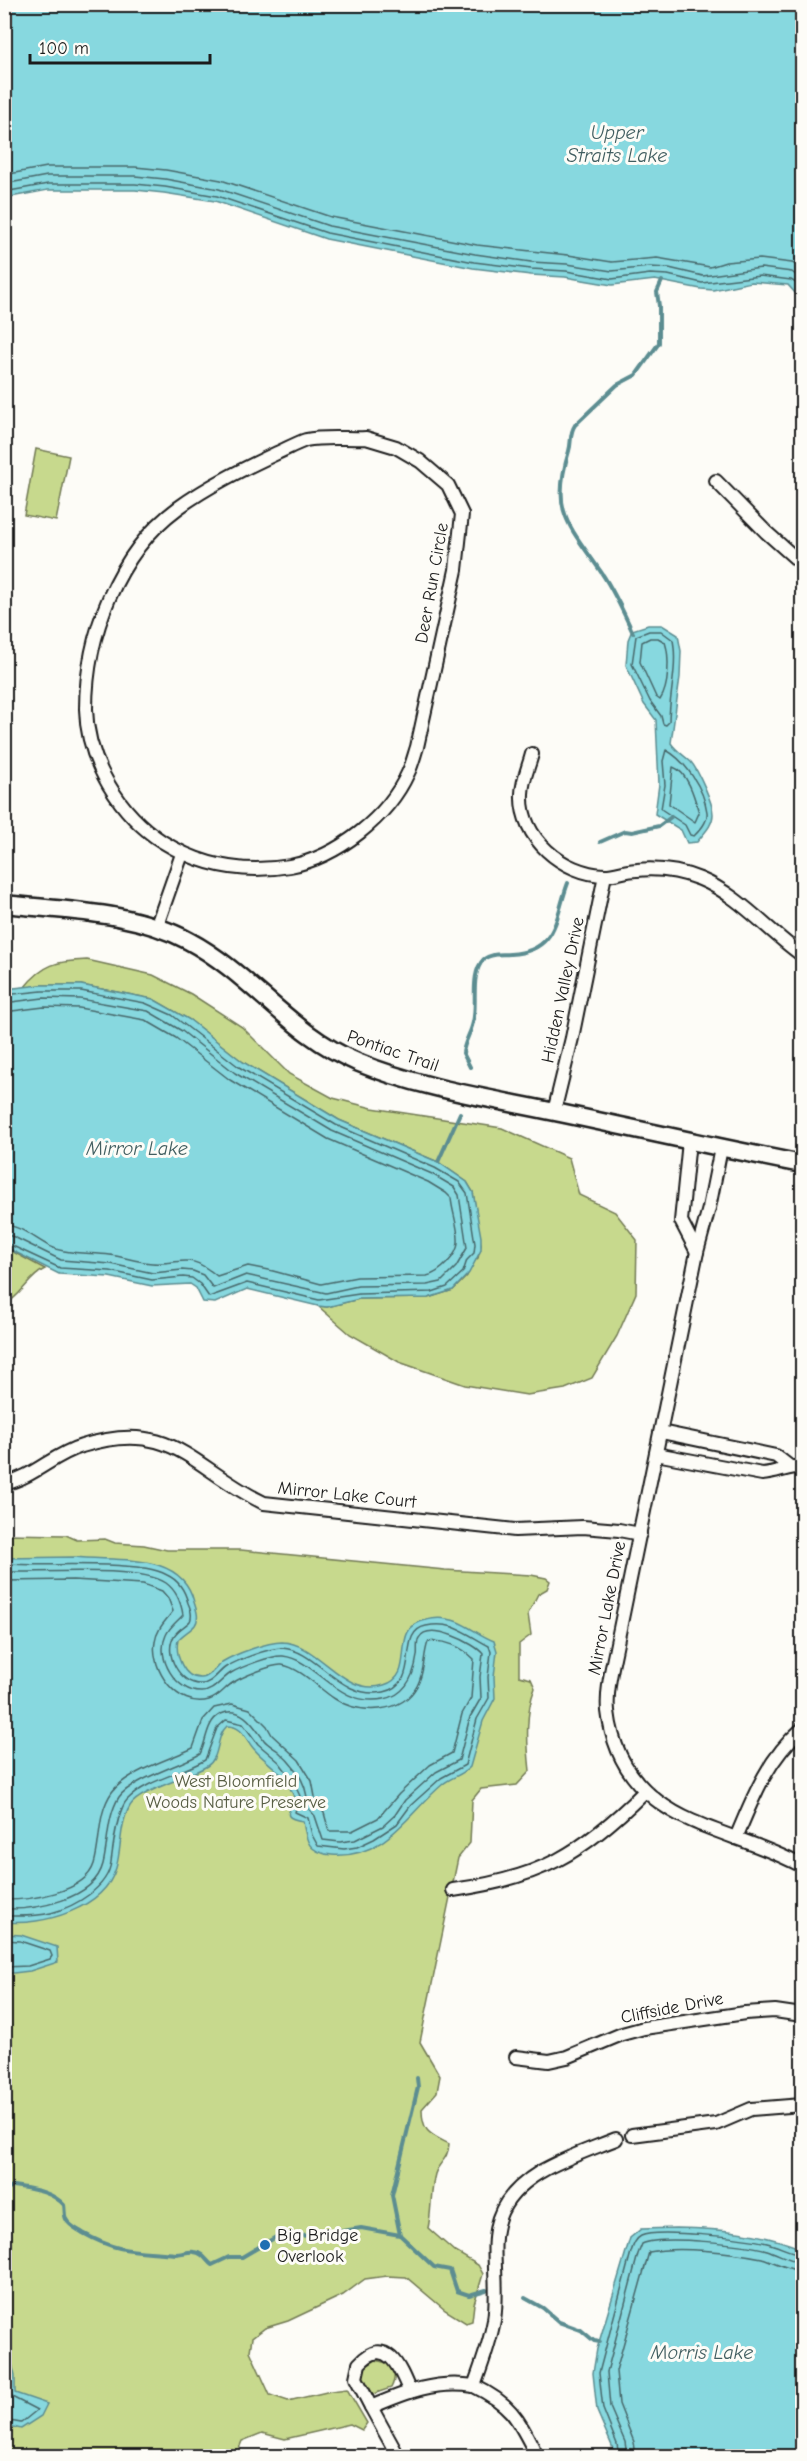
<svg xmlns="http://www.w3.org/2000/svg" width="807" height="2461" font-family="'Comic Neue',sans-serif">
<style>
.green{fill:#c7d98d;stroke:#727a54;stroke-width:1.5}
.water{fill:#87d8df;stroke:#5c8d91;stroke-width:1.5}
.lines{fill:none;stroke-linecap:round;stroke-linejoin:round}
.shore{stroke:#47676a;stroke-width:1.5}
.stream{stroke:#5c8d91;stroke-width:4}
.street-casing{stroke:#1c1c1c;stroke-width:16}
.secondary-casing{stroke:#1c1c1c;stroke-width:21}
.street{stroke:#fdfcf7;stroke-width:12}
.secondary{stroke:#fdfcf7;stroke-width:16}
.poi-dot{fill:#1f6fb2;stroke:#fdfcf7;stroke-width:2}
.labels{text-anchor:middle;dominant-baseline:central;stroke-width:6;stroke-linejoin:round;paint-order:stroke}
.street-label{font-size:18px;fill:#1c1c1c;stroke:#fdfcf7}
.park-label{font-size:18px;fill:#585e44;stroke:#fdfcf7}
.poi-label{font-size:18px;fill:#1c1c1c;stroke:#fdfcf7;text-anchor:start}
.water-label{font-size:20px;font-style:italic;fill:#415e60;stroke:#fdfcf7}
</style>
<rect width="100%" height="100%" fill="#fdfcf7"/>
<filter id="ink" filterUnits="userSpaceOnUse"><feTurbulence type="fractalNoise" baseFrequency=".0167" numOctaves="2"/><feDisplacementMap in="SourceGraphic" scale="12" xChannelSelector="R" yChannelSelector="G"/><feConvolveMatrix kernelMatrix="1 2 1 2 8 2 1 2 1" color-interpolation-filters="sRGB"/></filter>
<g filter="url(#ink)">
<g class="green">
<polygon points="36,449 69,456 56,521 24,515"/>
<path d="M87,960l66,15 38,19 51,33 47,47 44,24 39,10 130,20 67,30 10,37 36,17 22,28 -1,53 -19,43 -25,42 -27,11 -38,6 -62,-10 -66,-23 -49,-28 -32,-28 9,1 32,-8 69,-1 25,-8 14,-14 5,-13 6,-5 3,-13 -8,-53 -6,-10 -29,-20 -99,-42 -96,-58 -53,-42 -37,-21 -72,-14h-40l-17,3c19,-24 33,-27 63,-28z"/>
<path d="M4,1247l41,22c-17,8 -24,28 -40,35z"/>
<path d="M5,1534l61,1 11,5 28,-1 10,4 29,2 23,5h74l204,20 86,5 15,3 4,3 -3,8 -9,5 -10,20 3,21 -12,9v32l12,3 4,9c-10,25 -8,56 -5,83l-13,14 -36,4 -9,11 -2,43 -12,15 -38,184 20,34 -3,16 -15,17c0,23 8,25 27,35 -1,17 -10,17 -14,30 -5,18 -3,36 -7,54l26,23 24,14 5,9 -9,30 -2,17 -6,2 -21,-13 -39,-33 -19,-1 -22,3 -22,16 -55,26 -23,7 -13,10 -2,13 20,44 18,6 43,-10 16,-2 20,34 -5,7 -12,-6 -65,15 -23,-6 -20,8 -6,15h-231z"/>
<path d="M376,2360l14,4c5,10 6,14 1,24l-18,6 -11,-17 4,-11z"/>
</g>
<g class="water">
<polygon points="5,4 802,5 802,312 796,294 788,285 751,282 713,290 701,289 655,280 612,285 565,277 531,275 473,268 326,239 215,201 164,193 135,190 48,190 5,198"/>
<path d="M648,625h14l16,10 3,16 -1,26 -9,66c5,8 13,12 20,19 7,8 22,41 22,52 0,11 -9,19 -16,28l-10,1 -6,-13 -26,-16 4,-30 -3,-64 -12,-16 -18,-39 2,-25 4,-10z"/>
<polygon points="41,985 81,985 153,999 190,1020 243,1062 339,1120 438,1162 467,1182 473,1192 481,1237 481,1250 469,1273 453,1290 428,1298 359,1299 327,1307 318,1306 247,1289 215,1303 203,1302 196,1288 190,1284 152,1286 109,1277 59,1274 5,1247 5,989"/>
<path d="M75,1557c40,5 107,-7 119,45 2,7 6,16 1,23 -4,5 -12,9 -17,15 -3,14 5,39 23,38 8,0 15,-11 21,-16 13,-8 45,-20 60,-20 38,1 61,56 102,43 35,-10 3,-57 42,-65 11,-3 21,-2 32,2 12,5 23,14 36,19l3,10 -3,26 1,21 -12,23 -13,46c-7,8 -19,10 -27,17 -35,29 -57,75 -111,71 -23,-2 -26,-13 -29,-34 -25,-4 -11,-10 -9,-24 -11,-28 -23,-29 -40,-48 -9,-10 -11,-23 -27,-23 -12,11 -6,31 -20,40 -17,11 -69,25 -77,40 -11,19 -8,42 -14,62 -12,41 -74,58 -111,54v-364z"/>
<polygon points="5,1934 21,1935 57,1947 58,1962 30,1971 5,1974"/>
<path d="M676,2228c44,1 86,4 126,21v207h-188l-2,-10 -15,-35 -4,-38 4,-24 33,-111 11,-9z"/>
<polygon points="5,2355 11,2359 15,2376 15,2393 47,2404 41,2416 21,2429 5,2425"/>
</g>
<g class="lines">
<g class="shore">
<polyline points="4,175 47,167 135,167 166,170 221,180 331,217 477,245 568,255 612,262 657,258 710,267 726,262 760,259 792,263 802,267"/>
<polyline points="4,184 47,176 135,176 165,179 219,189 329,226 475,254 531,262 567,264 612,271 650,267 669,268 703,276 761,268 792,272 802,280"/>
<polyline points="4,192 48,184 135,184 165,187 217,196 327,233 474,262 531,269 566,271 612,279 650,274 668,275 702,283 760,276 791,280 796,283 802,295"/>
<path d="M649,631h12l12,9c5,28 -4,54 -4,82l-3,3 -3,-1 -2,-8 -11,-15 -18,-37 4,-28z"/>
<path d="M650,638h8l7,4c5,15 4,45 -5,58l-4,-3 -16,-35 2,-20z"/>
<path d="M666,750c19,10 38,39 41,62 1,10 -7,18 -13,24l-4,-1 -5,-10 -24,-16 4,-24 -2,-24z"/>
<path d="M673,767c15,5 22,32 26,46l-4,9 -26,-18z"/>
<polyline points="4,995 42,991 81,991 145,1003 172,1015 239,1067 336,1125 435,1168 459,1182 467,1193 475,1244 474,1253 467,1260 463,1272 447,1287 432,1292 359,1294 319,1300 247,1283 209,1297 200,1284 192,1278 183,1277 152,1280 110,1271 60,1268 4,1242"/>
<polyline points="4,1003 43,998 80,999 148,1011 182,1031 235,1073 332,1131 432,1174 454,1187 459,1195 467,1248 456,1267 441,1282 427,1285 358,1286 326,1293 246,1275 213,1288 203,1275 193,1271 182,1270 153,1273 111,1264 61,1260 14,1237 4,1234"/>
<path d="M4,1012l40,-5 35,1 66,12 31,18 54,42 98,59 100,43 18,11 5,5c1,14 8,30 7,44 0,13 -18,31 -31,34l-70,1 -36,7 -48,-13 -25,-5 -31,10c-30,-25 -33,-11 -65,-13 -15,-1 -28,-6 -42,-8 -15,-2 -31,-1 -46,-4 -22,-3 -37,-25 -60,-26"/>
<path d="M4,1564c40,2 79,-1 119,2 15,1 31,2 44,9 11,5 18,16 21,28 2,4 5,13 2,18 -4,5 -12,8 -16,15 -11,18 6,48 26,48 11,1 18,-12 26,-17 12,-7 42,-19 56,-19 36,2 57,53 102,44 39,-8 11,-60 42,-66 10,-2 17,-2 27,1 12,4 24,13 36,19l2,6 -3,25 1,21 -12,21 -12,46 -24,13 -30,27 -14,19 -23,15 -17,8 -13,2 -26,-3 -6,-11 -4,-17 -13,-6 5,-16 -8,-17 -13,-17 -21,-18 -15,-20 -17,-4 -9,8 -12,32c-24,14 -59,20 -78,40 -10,10 -14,47 -16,62 -3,26 -37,45 -60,51 -16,4 -31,3 -47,3"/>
<path d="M4,1572c35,1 136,-7 162,11 11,8 15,19 17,32 -5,6 -13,11 -17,20 -11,23 10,57 35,57 13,0 20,-13 30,-19 10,-6 41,-18 52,-17 35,4 53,52 101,43 22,-4 30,-23 33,-43 1,-6 -1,-14 2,-18 10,-18 57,6 64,16l-3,23 1,21 -11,19 -11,43 -23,12 -31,28 -10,15 -12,11 -28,14 -15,2 -17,-2 -8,-24 -8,-9c2,-22 -13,-42 -29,-56 -4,-3 -11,-7 -14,-11 -10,-14 -22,-35 -43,-26 -15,7 -14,27 -21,40 -19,11 -69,26 -81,43 -12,19 -11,47 -16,67 -9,36 -68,46 -99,45"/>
<path d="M4,1581l69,-1 70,4 19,7 6,7 5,13c-7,10 -16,17 -18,31 -5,27 22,67 54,58 11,-3 16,-13 25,-18 8,-5 39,-18 48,-17 19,3 37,24 53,34 25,16 67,15 82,-13 8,-14 6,-30 11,-44 17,-3 34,5 46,17l-3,39 -9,16 -10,39 -22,12 -31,29 -21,24 -26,13h-23l-5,-18 -8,-11 -4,-21 -13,-21 -27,-25 -5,-9 -17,-17 -18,-5 -18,4 -11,12 -10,28c-22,11 -67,24 -81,44 -15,21 -11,49 -18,72 -9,29 -64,36 -90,36"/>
<polyline points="4,1940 20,1941 50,1951 52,1956 50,1959 28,1966 4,1967"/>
<polyline points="4,2362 9,2377 10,2396 37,2410 21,2423 4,2420"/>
<path d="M619,2456l-2,-12 -14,-35 -4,-36 32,-121c2,-6 4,-13 10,-16 15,-8 106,2 126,7 12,3 24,10 35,11"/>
<path d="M627,2456l-2,-14 -15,-35 -3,-35 31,-118 4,-10c20,-9 103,0 125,6 12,4 23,11 35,12"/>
<path d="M636,2456l-2,-14 -15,-38 -3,-33 33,-119c29,-6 83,0 113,6 13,4 27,12 40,13"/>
</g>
<g class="stream">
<path d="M633,633c-9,-20 -19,-42 -32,-61 -32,-47 -51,-60 -32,-121 3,-10 0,-17 6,-26l42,-40 19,-10 23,-32v-37l-2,-14 5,-11"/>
<polyline points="600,842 625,831 632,832 659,826 671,817"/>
<path d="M470,1067l-7,-14c1,-11 8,-20 10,-31 5,-18 -4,-48 11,-63 7,-6 18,-4 26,-5 48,-2 45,-37 58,-71"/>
<polyline points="438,1162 460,1113"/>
<path d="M4,2192l10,-6c17,3 38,5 50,19 1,5 0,10 2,14 3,7 11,10 17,14 37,21 54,17 93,21 6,0 12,-3 18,-2 10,1 12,9 18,13l17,-8h13l34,-20 42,-2 43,-7 39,7 34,32 16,3 7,21 12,4 17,-5"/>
<polyline points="400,2235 392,2195 418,2087 417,2078"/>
<polyline points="525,2298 543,2308 559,2322 581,2330 594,2341 600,2342"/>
</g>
<g class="street-casing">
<g id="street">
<path d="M366,438l30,9 24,14 28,24 14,29 -6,56 -39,177c-3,9 -5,18 -9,26 -20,44 -70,84 -118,93 -46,8 -87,1 -127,-24 -43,-27 -76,-81 -77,-133 0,-73 31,-156 92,-201 30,-22 65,-39 99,-55 9,-4 20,-10 29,-13 18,-4 41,-1 60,-2z"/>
<polyline points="716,481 766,532 802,564"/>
<path d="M532,754c-3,12 -10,27 -10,40 -2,44 41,80 83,81 11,0 21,-5 32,-5 21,-2 43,1 63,9 39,16 68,52 102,76"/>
<polyline points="157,925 182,854"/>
<polyline points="554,1112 572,1038 605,875"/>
<polyline points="689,1141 681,1221 697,1252"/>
<path d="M721,1148l-12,60 -12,44 -80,391c-4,21 -11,46 -9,68 6,54 36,89 84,110 37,16 76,26 110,45"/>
<polyline points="661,1432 776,1456 790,1467"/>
<path d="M656,1454l106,20c14,-1 26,-7 40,-8"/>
<path d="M4,1484c30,-7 50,-30 78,-38 90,-29 111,23 182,57l251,27 68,-3 36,3 21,4"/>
<path d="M736,1838c17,-41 32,-80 66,-109"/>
<path d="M453,1890c87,-12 129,-36 191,-98"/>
<polyline points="516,2057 549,2061 567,2057 622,2034 644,2028 745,2013 775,2011 802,2015"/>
<polyline points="632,2135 716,2124 751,2109 802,2105"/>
<path d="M371,2407l-15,-29 3,-14c27,-30 41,4 50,26"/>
<path d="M398,2456l-27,-49c35,-15 65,-27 103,-21"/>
<path d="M537,2456c-19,-37 -24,-51 -63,-70 8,-22 16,-43 20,-66 9,-61 -22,-106 46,-148 24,-14 51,-23 76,-33"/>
</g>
</g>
<g class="secondary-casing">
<path id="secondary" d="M4,904c62,7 129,7 185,37 62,33 101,93 168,121 63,26 131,36 198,50 82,17 165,36 247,52"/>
</g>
<use href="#street" class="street"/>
<use href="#secondary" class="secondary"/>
</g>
</g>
<circle class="poi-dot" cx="265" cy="2245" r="6"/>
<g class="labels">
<g class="street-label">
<text transform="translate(432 583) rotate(-80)">Deer Run Circle</text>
<text transform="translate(563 990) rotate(-78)">Hidden Valley Drive</text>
<text transform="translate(393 1051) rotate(19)">Pontiac Trail</text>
<text transform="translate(347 1495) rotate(6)">Mirror Lake Court</text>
<text transform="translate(607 1608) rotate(-79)">Mirror Lake Drive</text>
<text transform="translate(672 2008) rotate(-11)">Cliffside Drive</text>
</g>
<g class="park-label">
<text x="236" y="1781">West Bloomfield<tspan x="236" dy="21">Woods Nature Preserve</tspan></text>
</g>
<g class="poi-label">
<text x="277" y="2235">Big Bridge<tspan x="277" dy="21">Overlook</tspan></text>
</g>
<g class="water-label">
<text x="617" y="132">Upper<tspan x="617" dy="23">Straits Lake</tspan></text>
<text x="137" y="1148">Mirror Lake</text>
<text x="702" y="2352">Morris Lake</text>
</g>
</g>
<rect width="807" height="2461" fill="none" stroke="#fdfcf7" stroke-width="24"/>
<rect x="12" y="12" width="783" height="2437" fill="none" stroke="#1c1c1c" stroke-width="2" filter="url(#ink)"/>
<path d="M30 54v9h180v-9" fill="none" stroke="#1c1c1c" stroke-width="3"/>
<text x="39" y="54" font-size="18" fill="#1c1c1c" stroke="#fdfcf7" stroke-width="4.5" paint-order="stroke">100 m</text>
</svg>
